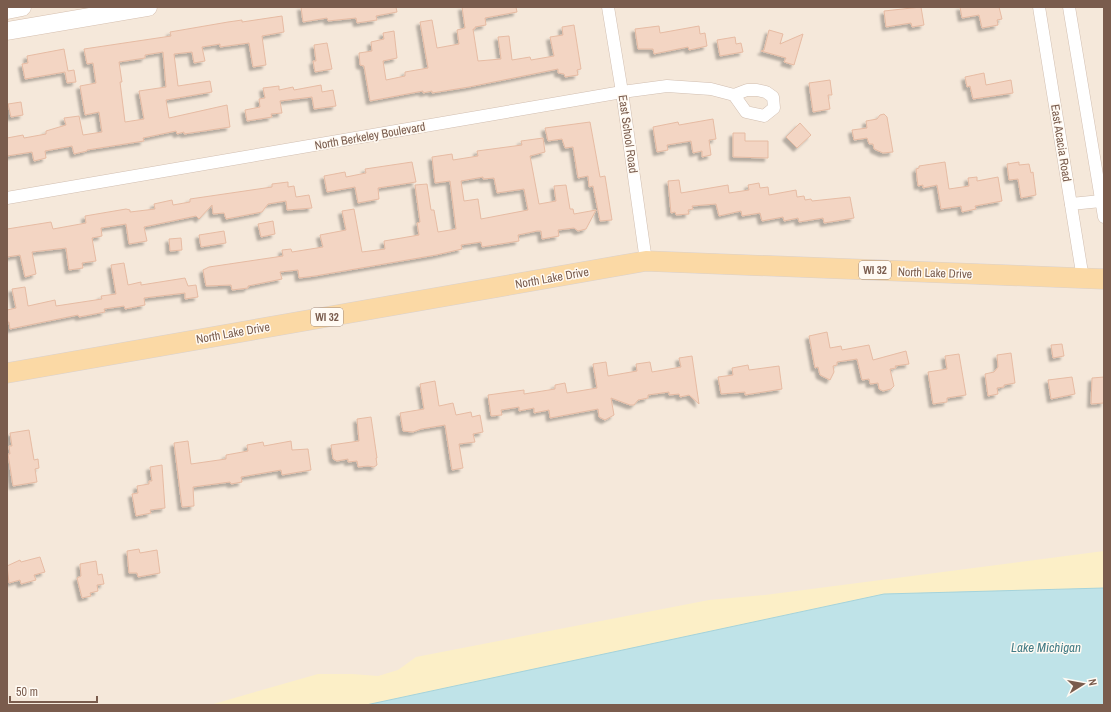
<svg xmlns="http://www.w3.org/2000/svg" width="1111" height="712" font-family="'Archivo Narrow',sans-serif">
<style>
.residential{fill:#f5e8da}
.sand{fill:#fcefc7}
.water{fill:#bfe3e8;stroke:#a5d3da}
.building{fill:#f3d5c3;stroke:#e6bba3;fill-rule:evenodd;filter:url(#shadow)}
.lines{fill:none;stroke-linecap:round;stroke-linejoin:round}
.street-casing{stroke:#d1beb0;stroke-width:13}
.secondary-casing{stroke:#d6c0b0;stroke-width:19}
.primary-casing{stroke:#dad1cd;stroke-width:21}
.street{stroke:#fff;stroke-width:12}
.secondary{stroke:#fff;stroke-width:18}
.primary{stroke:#fbd9a5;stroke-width:20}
.labels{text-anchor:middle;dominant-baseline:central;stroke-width:3;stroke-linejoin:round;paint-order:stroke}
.shield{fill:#fffaf3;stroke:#a28b7f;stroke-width:1}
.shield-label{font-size:11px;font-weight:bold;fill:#7a5c4d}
.street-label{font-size:12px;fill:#7a5c4d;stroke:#fffaf3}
.water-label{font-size:13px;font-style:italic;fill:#437c86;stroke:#fffaf3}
</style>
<defs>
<filter id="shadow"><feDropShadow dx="-3.5" dy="3.5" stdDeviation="1" flood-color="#0004"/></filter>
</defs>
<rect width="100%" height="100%" fill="#fdf6ec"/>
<polygon class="residential" points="7,7 1104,7 1104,588 884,594 366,705 7,705"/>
<polygon class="sand" points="1104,551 1104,588 884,594 366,705 210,705 318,674 352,674 378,676 398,670 416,657 709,600 765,595"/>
<polygon class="water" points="1104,588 1104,705 366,705 884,594"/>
<g class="building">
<polygon points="301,7 396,7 397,12 376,16 377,20 357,23 356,18 328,21 327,18 303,22"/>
<polygon points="462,7 516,7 517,12 485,18 486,25 475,27 475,29 473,29 478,61 501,59 498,37 509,36 512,60 530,57 531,60 554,56 550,37 563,35 562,27 574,25 581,69 577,70 578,75 565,77 564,74 558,73 558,69 469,87 432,93 432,91 423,93 423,91 370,101 364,66 360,65 359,53 372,51 371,42 384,39 383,33 394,31 397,58 383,61 386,80 405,76 405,72 428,68 420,22 432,20 437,48 459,44 457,30 465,28"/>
<polygon points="921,7 924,25 912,27 911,23 886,27 884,11"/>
<polygon points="960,7 999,7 1002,19 997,20 998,25 982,28 979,15 962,18"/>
<path d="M282,16l2,16 -22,4 4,29 -13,2 -4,-24 -29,4v-3l-18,3 3,14 -11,2 -2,-11 -18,2 4,32 32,-5 2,11 -46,8 3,18 58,-13 3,22 -46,7v-2l-7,2 -1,-3 -33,7 1,3 -57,9v1l-13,3 -2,-8 -27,5 1,7 -12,3 -2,-9 -25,4v-18l16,-3 1,3 22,-4v-3l20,-6 -2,-7 15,-2 4,19 19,-3 -3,-20 -14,3 -5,-29 16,-3 -3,-20 -6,1 -3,-15 87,-13 -1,-4 58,-10 14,-2v2zM163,52l3,35 -27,4 5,28 -19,3 -5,-40h2l-3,-20 26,-4v-3z"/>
<polygon points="659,26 660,33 699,26 700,34 705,33 707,46 689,50 688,47 654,54 653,49 638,49 635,29"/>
<polygon points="769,30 783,34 780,44 803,34 794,65 784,62 786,58 761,51 764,50"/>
<polygon points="735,37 736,44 741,43 743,52 720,56 717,40"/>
<polygon points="327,43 332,69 315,72 313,61 316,61 314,45"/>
<polygon points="64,49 68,71 74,70 76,82 67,83 65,72 25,79 22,64 28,63 27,56"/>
<polygon points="984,73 986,85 1011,80 1013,93 973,99 970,86 967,87 965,77"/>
<polygon points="830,80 832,95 828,95 830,109 813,112 809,83"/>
<polygon points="321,85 322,92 333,90 336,106 314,109 312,97 280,101 282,113 271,114 272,117 247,121 245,110 260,107 259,99 265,98 263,88 279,86 279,90 293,87 294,90"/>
<polygon points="21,102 23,115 11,117 8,104"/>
<polygon points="884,114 887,117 893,152 883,153 874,149 873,144 869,144 867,138 854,140 852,130 867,128 866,121 877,119 880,115"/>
<polygon points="713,119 716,139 709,140 711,155 702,157 702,151 693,153 691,141 667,145 668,150 657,152 653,127 678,122 679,125"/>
<polygon points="590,122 600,177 605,176 612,220 600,221 593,186 589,187 588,176 578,178 573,147 565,148 562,139 548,141 545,128"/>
<polygon points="800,123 811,135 797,148 786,137"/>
<polygon points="733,133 745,133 745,141 768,141 768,158 733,157"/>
<path d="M543,138l2,14 -15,4 9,48 17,-3 -2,-15 12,-1 4,24h3l1,5 22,-4 -10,19 -8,2 -4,-3 -16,2 1,6 -17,3 -1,-8h-4l-19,4 1,6 -37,6 -1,-5 -20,3 1,4 -26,6 -121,21 -16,2 -1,-8 -18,2 2,7 -34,7v2l-16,2 -1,-5 -25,1 -3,-16 6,-3 74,-11 -1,-6 9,-1 1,3 31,-5 -3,-12 26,-5 -4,-19 12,-2 8,43 23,-3 -1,-8 35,-6 -2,-12 3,-1 -5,-37 12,-1 4,26h3l4,22 18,-3 -6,-48 -15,2 -3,-26 20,-3 1,6 25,-4 -1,-5 45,-6 -1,-4zM483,177v2l11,-1 3,15 27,-4 4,21 -47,9 -3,-20 -14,2 -3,-20z"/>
<polygon points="412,162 416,182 378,188 379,199 358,203 355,187 327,192 324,176 345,172 346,177 366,173 365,169"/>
<polygon points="945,162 949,189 969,186 968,178 977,177 977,181 998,177 1002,201 975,206 976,209 962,212 961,206 941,209 937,185 923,188 923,185 918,186 916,169 919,168 919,166"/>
<polygon points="1019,162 1019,165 1029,164 1031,173 1033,172 1036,195 1021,198 1018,179 1009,180 1007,164"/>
<polygon points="679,180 681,193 728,185 729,193 749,190 748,185 759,183 760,188 768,187 769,195 796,190 797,197 804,196 805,200 811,199 812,201 850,197 854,218 824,223 823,218 799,222 798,218 784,221 783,217 762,221 760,213 742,216 741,211 719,216 716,204 692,206 693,209 688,210 689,214 676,215 675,212 671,213 668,181"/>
<polygon points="288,182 288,187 294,186 296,197 309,195 312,208 287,210 286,201 268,204 262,212 226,219 224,213 213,214 212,205 199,219 196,216 144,227 147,241 129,244 126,224 101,228 102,236 92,238 96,261 82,263 83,268 69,270 66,248 32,252 36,274 25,277 20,255 7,257 7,229 51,222 53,229 86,223 85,216 126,209 130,210 130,212 155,209 154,204 172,200 173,205 190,202 190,199 272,187 272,184"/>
<polygon points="273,221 275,234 261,237 258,224"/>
<polygon points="224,231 226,243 201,247 199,235"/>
<polygon points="181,238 182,250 170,251 169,239"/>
<polygon points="124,263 128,285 141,282 141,285 185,278 188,286 196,285 198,297 185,299 185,293 144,298 145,305 125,309 124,306 104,309 105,312 79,317 78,315 10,329 9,322 7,322 7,310 16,308 12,289 25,287 28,306 55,300 56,306 102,299 101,296 116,294 111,265"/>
<polygon points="827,332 830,348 841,346 842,350 869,345 873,360 906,351 909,364 895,366 896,368 890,369 894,386 891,389 883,391 879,389 878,383 870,384 869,379 862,380 857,359 837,362 837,365 833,366 834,372 830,380 820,375 818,367 815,368 809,336"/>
<polygon points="1062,344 1064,356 1053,358 1051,345"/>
<polygon points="1011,353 1015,383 1004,385 1004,387 997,388 998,394 988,396 985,374 994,372 998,367 997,355"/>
<polygon points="959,354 966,395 947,398 947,402 933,404 928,372 947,369 945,356"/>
<polygon points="692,356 699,404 689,395 680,397 679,394 669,395 669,392 648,395 648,398 638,400 634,405 630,405 611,398 614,415 605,420 599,417 598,409 550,418 549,410 534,413 534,408 519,411 519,407 501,410 502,415 491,416 488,395 524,390 524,394 555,389 555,385 565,383 567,393 597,388 593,364 606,362 608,376 637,371 636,364 650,362 652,372 681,367 679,358"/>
<polygon points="748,365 749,370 779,366 782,389 745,395 745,392 721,394 718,377 733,375 732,368"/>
<polygon points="1072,377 1075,394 1051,399 1048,380"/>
<polygon points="1104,377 1104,403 1091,404 1092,378"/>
<polygon points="435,381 439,406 453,403 456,415 471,412 472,417 480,415 483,432 473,434 475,442 459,444 463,468 452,470 445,425 421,429 413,432 403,431 400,413 424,409 420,384"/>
<polygon points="371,417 377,458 376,458 377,465 374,467 368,466 358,467 357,461 348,462 348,459 337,461 333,459 331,445 359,441 357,419"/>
<polygon points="29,430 34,460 38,459 39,468 35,469 37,482 13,486 8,454 10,454 9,446 12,446 10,433"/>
<polygon points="188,441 191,464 226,459 226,455 248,451 247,445 263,442 264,446 291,441 292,450 308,449 311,470 282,475 281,470 241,477 242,482 231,484 230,482 193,487 194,506 182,507 174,443"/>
<polygon points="162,465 165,508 150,510 151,513 136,516 132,494 138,493 137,486 149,484 149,481 152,481 150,467"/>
<polygon points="139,549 140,553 157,550 160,573 138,577 137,573 129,573 127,551"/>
<polygon points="40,557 45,572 34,575 36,580 21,584 20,580 9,583 7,566 20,560 21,562"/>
<polygon points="96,561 98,575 102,574 104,584 97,585 98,591 90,593 91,596 82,598 77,578 81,576 80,564"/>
</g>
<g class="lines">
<g class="street-casing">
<g id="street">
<polyline points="608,7 622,92 646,261"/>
<polyline points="1039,7 1083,279"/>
<polyline points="1069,7 1104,217"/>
<polyline points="7,198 622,92 667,86 711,89 734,95 747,90 757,90 766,92 773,97 774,108 764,116 746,112 734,95"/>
<polyline points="1071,204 1101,201"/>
</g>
</g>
<g class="secondary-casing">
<g id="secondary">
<polyline points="7,10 22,7"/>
<polyline points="7,31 148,7"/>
</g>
</g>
<g class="primary-casing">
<polyline id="primary" points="7,373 646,261 1104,279"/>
</g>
<use href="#street" class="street"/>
<use href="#secondary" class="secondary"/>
<use href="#primary" class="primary"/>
</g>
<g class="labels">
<g class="shield">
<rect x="859" y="261" width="32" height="18" rx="3"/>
<rect x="311" y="308" width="32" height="18" rx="3"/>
</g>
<g class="shield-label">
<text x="875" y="270">WI 32</text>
<text x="327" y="317">WI 32</text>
</g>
<g class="street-label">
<text transform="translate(628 134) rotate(82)">East School Road</text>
<text transform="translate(370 136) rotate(-10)">North Berkeley Boulevard</text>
<text transform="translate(1061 143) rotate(81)">East Acacia Road</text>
<text transform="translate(935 273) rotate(2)">North Lake Drive</text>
<text transform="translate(552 278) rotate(-10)">North Lake Drive</text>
<text transform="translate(233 333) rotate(-10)">North Lake Drive</text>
</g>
<g class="water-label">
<text x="1046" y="647">Lake Michigan</text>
</g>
</g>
<rect width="1111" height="712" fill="none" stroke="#7a5c4d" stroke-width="16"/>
<g transform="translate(1083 684) rotate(79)" stroke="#fffaf3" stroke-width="3" paint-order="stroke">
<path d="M0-3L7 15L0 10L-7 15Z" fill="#7a5c4d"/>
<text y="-6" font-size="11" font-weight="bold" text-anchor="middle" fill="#7a5c4d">N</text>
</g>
<path d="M10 696v6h87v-6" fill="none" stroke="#7a5c4d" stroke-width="2"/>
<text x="16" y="696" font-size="12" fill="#7a5c4d" stroke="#fffaf3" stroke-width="3" paint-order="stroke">50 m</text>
</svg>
